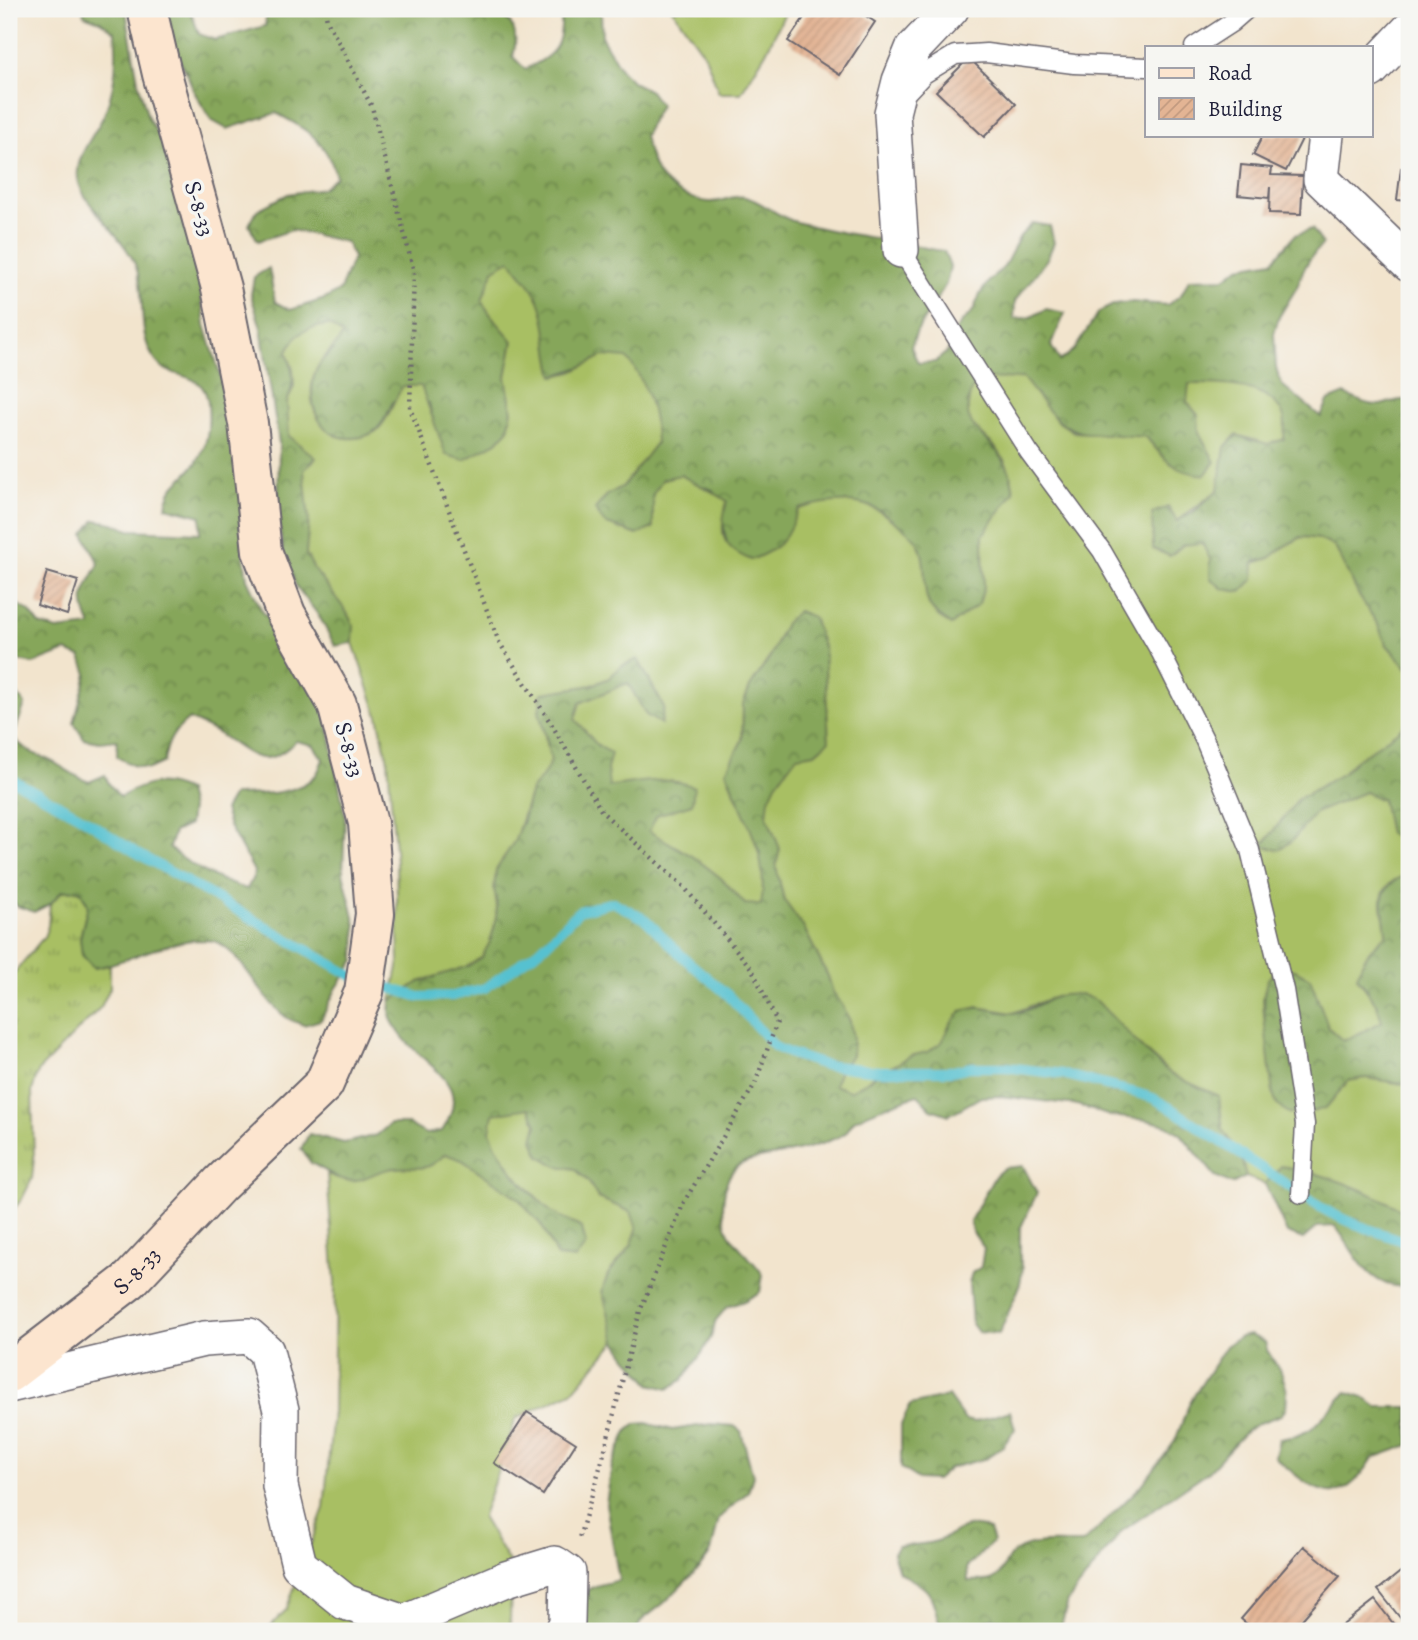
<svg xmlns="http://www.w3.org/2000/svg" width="1418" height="1640" font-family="Alegreya,'Noto Serif Armenian',serif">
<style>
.grass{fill:url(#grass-tufts);stroke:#657050;stroke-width:2}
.forest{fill:url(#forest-crowns);stroke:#54644a;stroke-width:2}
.garden{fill:#a8bf64;stroke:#657050;stroke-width:2}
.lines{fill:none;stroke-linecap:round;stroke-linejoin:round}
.stream{stroke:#56c1d0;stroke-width:10}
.building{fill:url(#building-hatch)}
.lane-casing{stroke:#6b666e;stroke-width:21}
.street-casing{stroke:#6b666e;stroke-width:38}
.secondary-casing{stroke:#6b666e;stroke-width:42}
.path{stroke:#6b666e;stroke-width:4.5;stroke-dasharray:2 5;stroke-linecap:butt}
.lane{stroke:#fff;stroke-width:18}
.street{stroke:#fff;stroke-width:35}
.secondary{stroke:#fce5cf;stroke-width:38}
.labels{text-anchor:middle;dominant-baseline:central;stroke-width:7;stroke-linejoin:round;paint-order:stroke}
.street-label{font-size:21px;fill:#22223b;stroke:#f6f6f2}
</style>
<defs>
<pattern id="grass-tufts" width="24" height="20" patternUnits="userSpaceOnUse" patternTransform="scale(1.75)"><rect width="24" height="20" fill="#a8bf64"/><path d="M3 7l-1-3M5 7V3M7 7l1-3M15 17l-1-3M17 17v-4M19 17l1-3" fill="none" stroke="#889b54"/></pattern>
<pattern id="forest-crowns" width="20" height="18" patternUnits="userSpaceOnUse" patternTransform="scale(1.75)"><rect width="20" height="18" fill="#86a65a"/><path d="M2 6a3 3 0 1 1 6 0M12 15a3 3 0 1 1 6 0" fill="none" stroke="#6d874c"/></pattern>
<pattern id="building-hatch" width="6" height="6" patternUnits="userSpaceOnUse" patternTransform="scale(1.75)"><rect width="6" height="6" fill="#e3b494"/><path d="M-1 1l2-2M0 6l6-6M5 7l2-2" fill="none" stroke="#c29a80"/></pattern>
</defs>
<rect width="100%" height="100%" fill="#f6f6f2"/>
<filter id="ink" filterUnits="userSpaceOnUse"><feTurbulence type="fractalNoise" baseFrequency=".0143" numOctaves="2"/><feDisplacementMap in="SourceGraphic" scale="14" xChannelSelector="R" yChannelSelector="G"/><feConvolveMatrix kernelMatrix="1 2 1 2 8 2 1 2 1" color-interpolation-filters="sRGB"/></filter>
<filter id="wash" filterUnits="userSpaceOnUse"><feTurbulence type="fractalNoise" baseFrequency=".00686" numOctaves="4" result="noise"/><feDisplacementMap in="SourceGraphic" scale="28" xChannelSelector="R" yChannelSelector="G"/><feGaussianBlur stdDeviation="1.57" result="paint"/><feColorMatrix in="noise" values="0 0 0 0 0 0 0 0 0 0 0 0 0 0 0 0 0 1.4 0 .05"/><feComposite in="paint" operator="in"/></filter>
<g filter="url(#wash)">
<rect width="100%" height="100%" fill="#f2e4cd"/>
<polygon class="grass" points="80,890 88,905 80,938 94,968 110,965 110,988 101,1007 39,1070 32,1091 34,1157 32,1179 22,1199 9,1215 9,979 44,937 48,926 50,904 62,891"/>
<g class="forest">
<path d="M83,9h41l2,2 12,70 10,37 18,30 32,124 7,53 16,53 25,130 -4,35 5,36 15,32 12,13 49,74 22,118 -2,57 13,52 -1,35 -19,29 -15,31 -17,5c-5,-2 -10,-3 -15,-6 -26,-15 -48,-69 -75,-78 -6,-1 -15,-1 -21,-1 -35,4 -65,22 -99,28l-12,-13 -2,-17 8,-33 -8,-15 -18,1 -12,13 -16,8 -17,-6 -8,-8v-211l4,2 12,15 -12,33c19,21 27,16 47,29 10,6 18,12 29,16l16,-7 4,9 11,13c25,-14 41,-19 67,-6l4,17 -2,17 -15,7 -5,16c20,17 53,35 78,41l8,-16 -26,-47 -5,-16 9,-15c25,-1 64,1 83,-20 3,-4 5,-11 7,-16l-10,-14 -17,-4c-33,32 -46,13 -77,-7 -9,-6 -20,-10 -30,-15 -16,13 -22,22 -25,43l-15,7 -17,-4 -15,-8v-17l-17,2 -16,-3 -10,-16 13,-49 -6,-17 -15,-6 -33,13 -24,-5v-55l4,-2 16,9 11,14 17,5 34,-4c-14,-29 -6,-36 8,-62l-15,-30 11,-14 18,3 16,7 71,3 1,-17 -35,-9c3,-22 12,-22 25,-38 17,-19 19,-41 17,-65 -3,-36 -38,-22 -53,-44 -20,-28 -7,-67 -21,-98 -11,-26 -53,-59 -56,-83 -3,-24 17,-44 26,-64 11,-26 14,-55 11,-83l-15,-11 -16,-6z"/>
<path d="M163,9h27l9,25 16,6 50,-14 2,-17h224c24,12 28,23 22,48l12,12c33,-14 38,-26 36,-60h40l1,29 19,32 12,12 17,9 10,14 -16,31c6,22 9,40 30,53 8,6 24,12 35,13 12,1 24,-8 36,-5 13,2 32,19 48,24 37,11 76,16 115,23 12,2 23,6 36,7l6,16 -4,17 -29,47 -6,16 7,16 17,-1 13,-11 6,-18 7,-10 12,-12 7,-17 10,-14 14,-13 16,-31 13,-13 17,3 4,17 -7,16 -32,42 -1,18 17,-2 15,-8 19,4 -14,33 9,15 14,-11 25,-38 16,-8 17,-2 35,3 14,-10 8,-16 36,-1 14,-11 34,-6 22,-26 17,-6 11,15 -12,13 -8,14 -6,16 -18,30 -5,17 2,34 6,17 39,32 7,-16 17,-7c10,5 23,12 35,11 11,-2 17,-7 29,-5v270l-23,-26 -8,-19 -19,-29 -24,-49 -16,-8 -18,-2 -16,9 -15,12 -16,4 -1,18 -12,12 -18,-3 -13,-11v-19l-40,-3 -17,-7 -2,-36 17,-6 9,14 15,-8 26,-23 7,-43 12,-12 15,6 -8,-53 -55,-3 -1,17 10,13 1,17 16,30 -10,13c-6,0 -13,0 -18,-1 -17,-6 -30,-24 -41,-37 -54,-2 -80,5 -111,-45l-55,42c19,16 31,33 34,58l-31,43 1,52 -5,17 -28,21c-37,-21 -21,-43 -30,-75 -4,-12 -15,-20 -25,-27 -7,-5 -15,-12 -22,-15 -24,-11 -51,-3 -74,1 -15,31 -16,38 -49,51 -30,-12 -23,-16 -29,-43 -2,-9 -6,-18 -9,-27l-17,-6 -15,-9 -28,19v34l-15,7 -34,-12 -9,-14 12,-14 16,-9 33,-43 -53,-87 -16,9 -33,11 -5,-17 -8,-53 -53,-21 -6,16c8,16 20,26 31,40l-7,36 6,34 -4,19 -11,12 -33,19 -18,-6 -13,-33 -4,-19 -36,-2c-4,10 -8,20 -16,28 -6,6 -16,9 -25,9 -37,2 -48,-43 -34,-73 3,-6 10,-10 15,-15l-46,2c7,19 8,31 0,50l29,56 -12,12 5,50 -3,34 40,57 8,15 -1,17 -18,3 -16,-30 -23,-30 -13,-34 -5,-35 1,-74 -18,-115 -10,-33 3,-18 15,-9 6,34 15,8 35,-11 15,-9 13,-33 -7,-15 -54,-12 -34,11 -9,-16 8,-15 31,-16 35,-6 13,-12c-9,-35 -29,-47 -60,-63l-49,16 -16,-9 -18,-30 -6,-17 -21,-32z"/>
<path d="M797,611l16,6 11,32 5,92 -14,12 -48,63 13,33 -4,17 8,33 20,29 24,48 5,16 10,14 7,15 3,17 -1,18 -11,12 24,15c12,-10 20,-12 32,-19 5,-3 9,-7 14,-9 10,-4 20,-3 29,-12 9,-9 10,-28 25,-33 17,-6 30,3 47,3 27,0 52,-36 86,-11 17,12 30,31 45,47 22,24 47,35 76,47l4,34 19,30 4,17 -14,7 -17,-8 -34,-42 -15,-9 -19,-5 -37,-4 -33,-11 -77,-9 -19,1 -32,18 -18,-6 -13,-14c-9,2 -59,21 -64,26 -4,4 -6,10 -10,13 -6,4 -14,6 -20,9 -17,6 -35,10 -53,13 -28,5 -43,7 -47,40 -2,13 -1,25 5,37 9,16 24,26 34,42l-3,17 -16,9 -17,6 -11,13 -5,17 -9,16 -20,27 -14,9 -18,-5 -24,-28 -10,-15 -14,-50 6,-17 23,-28 6,-17 -6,-17 -33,-14 -10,-17 -13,-12 -18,-3 -17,-10 -7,-16 -43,-9c17,42 50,78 92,97l4,17 -11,14 -18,-2 -15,-31 -12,-13 -68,-53 -47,9 -21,-1 -32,13h-18l-33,-18 -10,-14 8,-15 35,9 33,-8 13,-11h18l18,10 16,-3c34,-50 -19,-63 -43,-99 -2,-4 -7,-9 -8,-14 -2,-5 0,-12 0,-17l28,-19 16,-5 60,-52 2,-19 -3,-17 2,-19 26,-47 9,-34 12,-13 5,-32 -9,-33 2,-18 51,-8 17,-7 12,-12 17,-7 26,48 -3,17 -15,-9 -18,-31 -48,19 17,42 15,8 -4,16 2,17c29,-4 57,-11 85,1l-3,17 -16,6 -27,21 45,26 27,21 24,26 15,-51 -34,-82 16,-31 1,-36 7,-17 21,-32 14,-32z"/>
<polygon points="1409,719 1409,840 1389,834 1382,800 1365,792 1315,813 1293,840 1279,851 1262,846 1298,799 1343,773 1355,761 1399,730"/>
<path d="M1404,875l5,1v209l-43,-7 -17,3 -23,27 -17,5 -19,1c-3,-2 -10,-6 -13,-9 -9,-12 -17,-112 -10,-125 3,-5 8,-9 12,-12l16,2 15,8 19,50 39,-38 -11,-13c5,-19 14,-29 29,-42 -2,-29 -13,-44 18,-60z"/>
<polygon points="1023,1166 1037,1193 1020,1229 1020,1259 1023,1268 1019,1288 999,1334 978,1332 972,1324 969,1283 972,1273 981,1267 984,1248 972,1231 970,1221 995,1176 1004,1168"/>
<path d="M1281,1166c41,6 94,26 128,49v71c-41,6 -54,-35 -74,-60l-18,1 -14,12 -16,-6 -22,-49z"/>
<path d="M1250,1335l15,7 2,8 15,24 5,17 -1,18 -5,6 -22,8 -13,8 -37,40 -87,60 -54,70 -8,30h-27l-24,-11 -17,-2 -31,13h-18c-8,-13 -7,-33 -19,-43 -7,-6 -17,-11 -25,-16l-6,-19 5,-7c13,-1 26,-1 39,-5 21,-7 30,-23 52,-11l4,12 -26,25 1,14c7,-1 17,1 23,-1 14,-5 13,-22 25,-29 19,-12 46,-7 67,-8l58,-57 23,-30 11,-15 15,-39 36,-56 14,-9z"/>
<path d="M1347,1392l16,5 14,10h32v38l-36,13c-34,56 -59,34 -98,-1l4,-18 17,-3 15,-7z"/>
<polygon points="948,1396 965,1420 975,1422 1010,1411 1015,1429 1003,1446 987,1458 950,1468 936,1480 918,1479 901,1468 901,1425 910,1405"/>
<path d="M646,1423l26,7 39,-6 23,2 7,5 12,45 -5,16 -29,26 -8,34 -11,15 -36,36 -23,18 -5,10h-51c-6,-42 -8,-41 34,-51l-13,-76 6,-39 16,-35 8,-6z"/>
</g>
<g class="garden">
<polygon points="672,9 787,9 766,52 741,93 719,93 705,55"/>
<path d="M510,260c11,14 25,28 31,46 8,22 6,47 13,70l18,-4 31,-16 24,2c20,25 28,53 29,85l-33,43 -16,9 -12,14 9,14 33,12 16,-7v-34l10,-15 17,-4c16,9 32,15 47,26 -8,31 -8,46 24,59 33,-13 33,-20 48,-51 23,-7 52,-11 74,-1 8,3 16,10 23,15 10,7 21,14 25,27 10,32 -8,54 30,75l28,-21 5,-17 -1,-52 31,-43c-2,-18 -8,-33 -20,-46 -22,-22 -33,-24 -22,-58l15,-9 36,-1 34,43 17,11 72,5c18,22 29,36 59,38l10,-13 -16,-30 -1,-17 -11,-13 2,-18c30,0 83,-1 95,33 2,6 0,15 0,22l-16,5 -32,-9 -11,12 -7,43 -41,31 -9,-14 -16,6 1,36 17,7 13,-11 19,-2 8,16v19l13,11 18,3 12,-12 1,-17 16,-5 15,-12 17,-9 17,2 16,8 24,49 19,29 8,19 23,26v49l-10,11 -44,31 -12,12 -45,26 -36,47 17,4 14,-10 22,-27 50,-21 17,8 7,34 20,6v36c-13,0 -26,10 -27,24 -1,8 4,25 4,35 -15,12 -24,23 -29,42l20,28 5,17 -39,19 -14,-13 -19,-50 -15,-8 -17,-2 -11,12 -4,18 1,18 8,71 4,17 14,10 19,-1 17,-5 22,-27 18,-3 43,7v130c-34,-23 -87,-43 -128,-49l-16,18 -19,-7 -4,-17 -19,-30 -4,-34 -47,-21 -27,-24 -48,-50 -16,-7 -19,1 -16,5 -33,13 -35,-6 -17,4 -12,15 -7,16 -15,10 -17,4 -15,9 -16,6 -14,12 -15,8 -16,-6 7,-17 11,-12 1,-18 -3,-17 -7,-15 -10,-14 -5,-16 -24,-48 -20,-28 -8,-34 4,-17 -13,-33 2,-17 7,-15 21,-28 18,-3 14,-12 -5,-92 -11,-32 -15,-6 -13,12 -14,32 -21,32 -7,17 -1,36 -16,31c17,47 44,81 35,134l-16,-1 -24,-26 -27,-21 -45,-26 8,-16 35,-11 2,-17c-27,-12 -55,-4 -85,-1l-2,-17 4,-16 -14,-8 -22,-26 5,-16 48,-20 18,32 15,9 3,-17 -26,-48 -17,7 -12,12 -17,7 -50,8 -3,18 12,50 -8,15 -12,14 -16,50 -19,30 -2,19 3,17 -2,19 -5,17 -8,15 -14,9 -49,16 -28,19 8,-39 -3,-100 -8,-101 -10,-45 -25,-73 1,-17 -8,-15 -32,-42 -8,-15 3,-34 -5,-50 12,-12 -27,-22 -2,-34 7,-16 -1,-17 -6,-17c11,-21 18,-24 42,-27l14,10c-10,15 -26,26 -30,44 -6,29 9,62 42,59 6,0 15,-3 20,-6 13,-10 19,-33 28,-46h18l25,69 18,5 33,-18 11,-12 4,-19 -6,-34 7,-36c-11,-14 -23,-24 -31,-40l12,-32z"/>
<path d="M529,1108l8,16 -4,16 7,16 17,10 18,3 13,12 10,17 33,14 6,17 -6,17 -23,28 -6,17 14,50 -44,51 -56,26 -34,99 29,49 -1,60 -11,5h-233l20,-21 38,-102 9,-97 2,-128 -8,-109c37,16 36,-2 68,-6 25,-3 29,7 50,-14l17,6 56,38 24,28 15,31 18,2 11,-14 -4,-17 -31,-16 -36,-37 -19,-29 -6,-15 3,-17z"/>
</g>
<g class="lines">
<g class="stream">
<polyline points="9,778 78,815 135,852 356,978"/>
<path d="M374,983l45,14 34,-1 32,-8 57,-40 37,-37 34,-9 32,17 40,40 43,36 47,52 16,7 33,11 55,6h74l17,-4h36l56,7 71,18 20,6 14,8 134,88c31,25 71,36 108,49"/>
</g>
</g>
<g id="blocks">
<g class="building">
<polygon points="810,9 855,9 875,22 840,75 788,41"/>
<polygon points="969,58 1016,104 984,137 936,91"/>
<polygon points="1263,135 1304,135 1286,171 1253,155"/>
<polygon points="1241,165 1272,168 1271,175 1303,176 1301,214 1269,213 1270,187 1269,198 1238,195"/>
<polygon points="1401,168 1409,170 1409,201 1397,200"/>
<polygon points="47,572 78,581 67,615 37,605"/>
<polygon points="527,1412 576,1443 543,1495 494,1463"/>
<polygon points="1304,1546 1340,1576 1292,1631 1255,1631 1241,1619"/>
<polygon points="1409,1565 1409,1629 1378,1590"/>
<polygon points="1375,1600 1399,1631 1335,1631"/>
</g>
</g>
</g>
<g filter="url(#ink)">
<use href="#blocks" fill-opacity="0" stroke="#6b666e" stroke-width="2"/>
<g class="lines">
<g class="lane-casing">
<g id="lane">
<polyline points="1194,47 1231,23 1247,9"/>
<polyline points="906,93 924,74 955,55 986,53 1074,64 1147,67"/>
<polyline points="901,250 1029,452 1102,551 1161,653 1205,741 1250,850 1284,990 1305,1124 1301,1194"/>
</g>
</g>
<g class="street-casing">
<g id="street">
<polyline points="1371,70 1409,30"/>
<polyline points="1326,135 1321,179 1409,264"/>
<polyline points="901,250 892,113 900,81 913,49 951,9"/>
<polyline points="9,1385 204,1339 249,1336 266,1351 281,1410 280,1486 299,1565 345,1602 404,1622 506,1579 555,1564 568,1573 567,1622 563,1631"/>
</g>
</g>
<g class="secondary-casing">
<g id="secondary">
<path id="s1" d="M9,1373l121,-93 90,-96 104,-100 40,-92 11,-78 -7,-91 -31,-119 -51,-90 -24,-63 -14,-128 -27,-135 -59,-214 -15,-65"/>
</g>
</g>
<polyline class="path" points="325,9 327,20 372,107 414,272 410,408 499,642 552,725 602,812 684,887 752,969 777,1022 755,1084 684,1202 640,1311 602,1461 579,1538"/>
<use href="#lane" class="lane"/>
<use href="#street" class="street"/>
<use href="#secondary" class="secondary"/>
</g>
</g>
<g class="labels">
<g class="street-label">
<text transform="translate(199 209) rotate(74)">Տ-8-33</text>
<text transform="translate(349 750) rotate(75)">Տ-8-33</text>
<text stroke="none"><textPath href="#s1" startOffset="164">Տ-8-33</textPath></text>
</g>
</g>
<rect width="1418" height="1640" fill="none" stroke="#f6f6f2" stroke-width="35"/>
<rect x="1145" y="46" width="228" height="91" fill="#f6f6f2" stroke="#a1a1a9" stroke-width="2"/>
<rect x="1159" y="68" width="35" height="10" fill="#fce5cf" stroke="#a1a1a9" stroke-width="2"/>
<text x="1208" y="80" font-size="21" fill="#22223b">Road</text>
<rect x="1159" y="98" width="35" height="21" fill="url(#building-hatch)" stroke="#a1a1a9" stroke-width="2"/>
<text x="1208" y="116" font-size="21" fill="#22223b">Building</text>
</svg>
